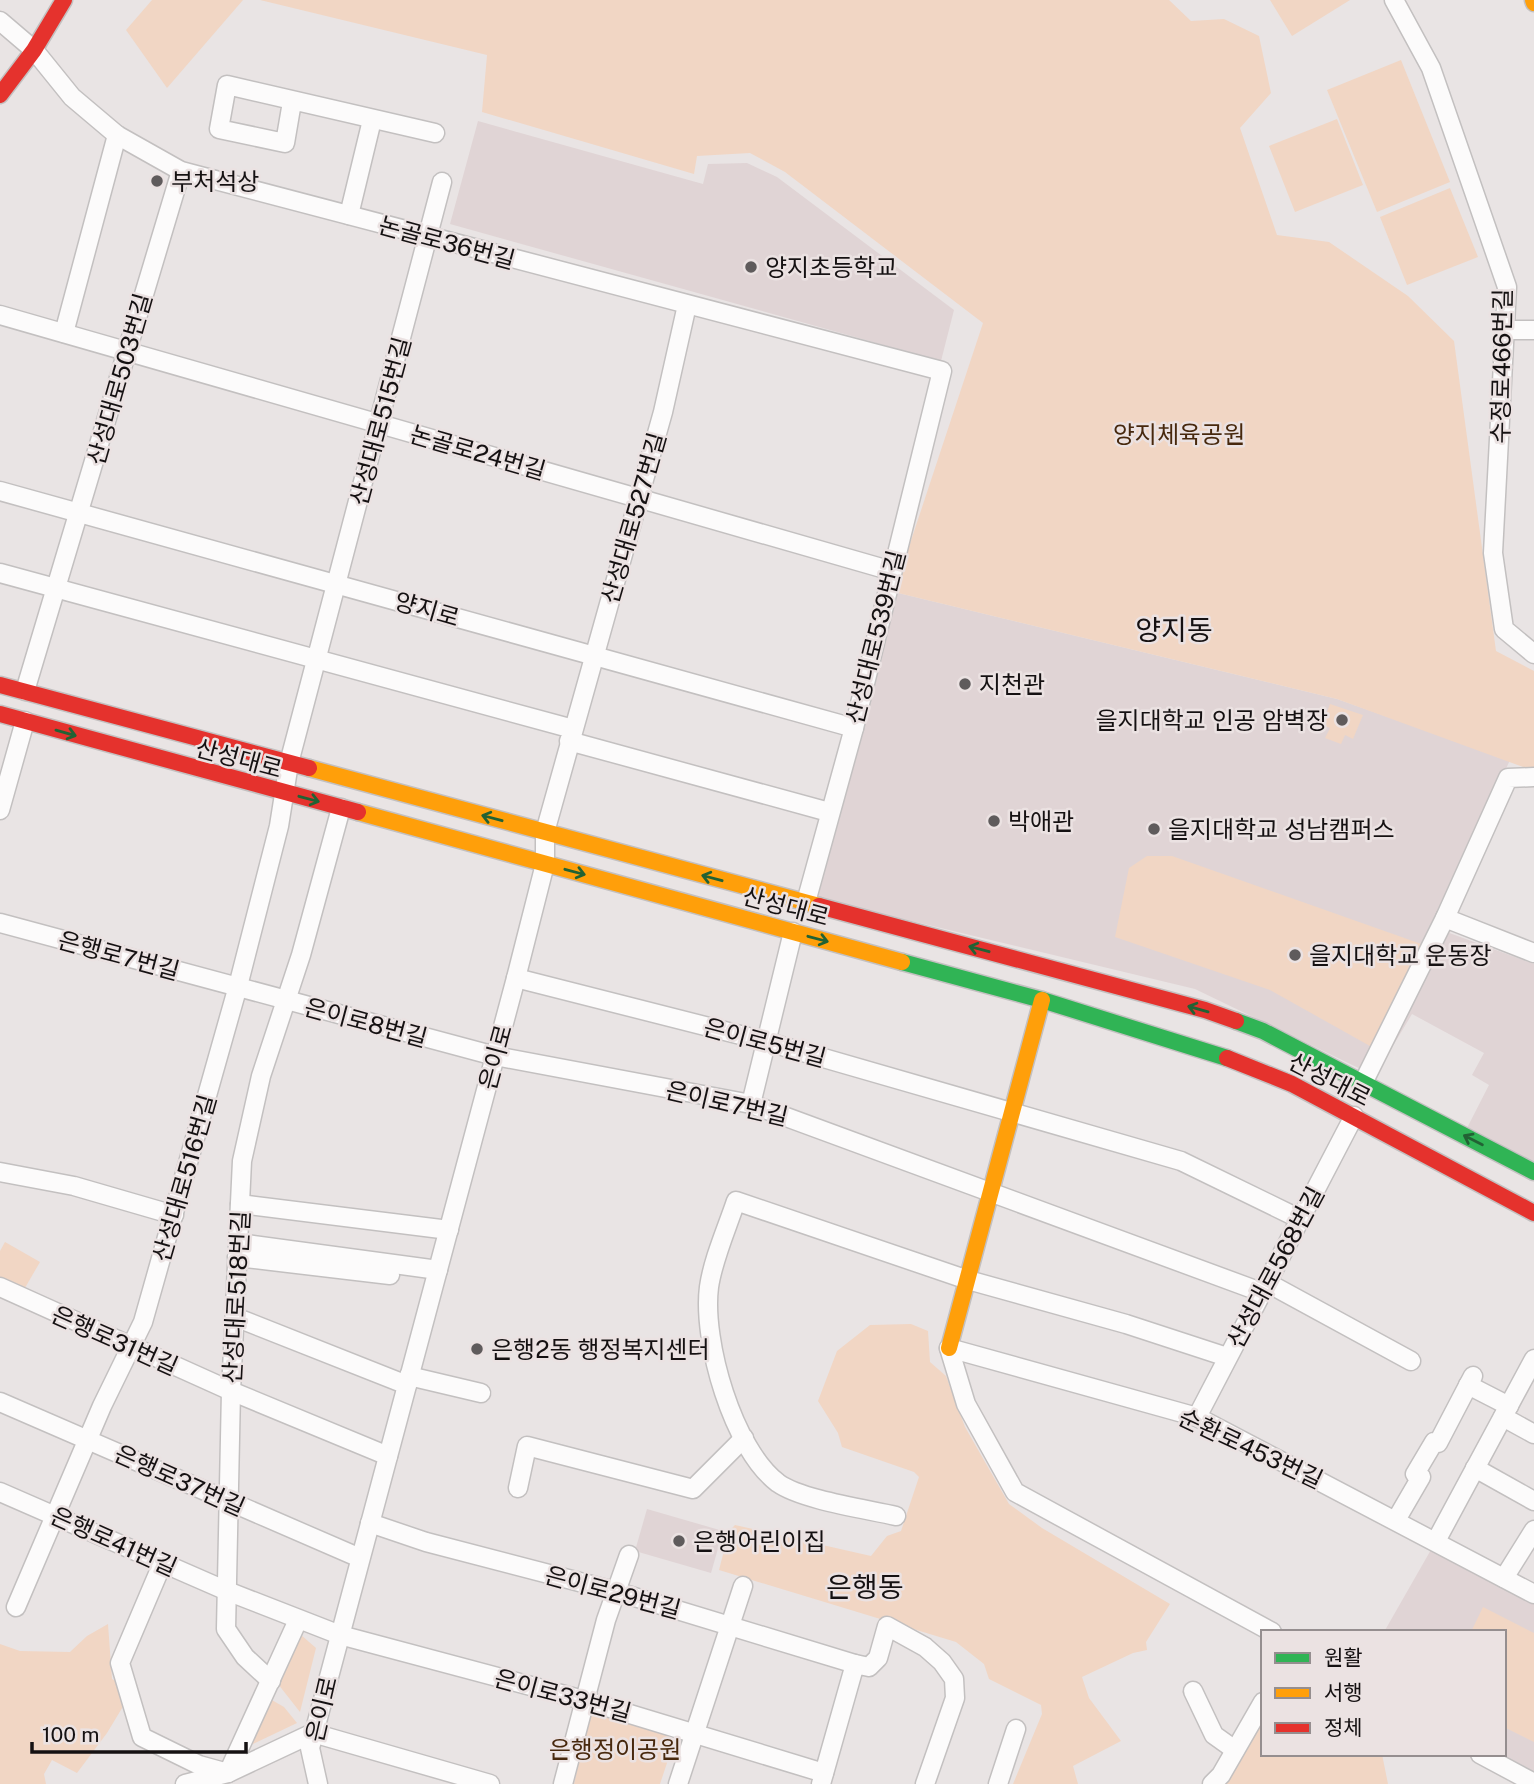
<svg xmlns="http://www.w3.org/2000/svg" width="1534" height="1784" font-family="'Public Sans','Noto Sans KR',sans-serif">
<style>
.built{fill:#e0d4d5}
.green{fill:#f1d6c4}
.lines{fill:none;stroke-linecap:round;stroke-linejoin:round}
.street-casing{stroke:#c3c0c0;stroke-width:21}
.fast-casing{stroke:#c3c0c0;stroke-width:19}
.slow-casing{stroke:#c3c0c0;stroke-width:19}
.jam-casing{stroke:#c3c0c0;stroke-width:19}
.street{stroke:#fcfbfb;stroke-width:18}
.fast{stroke:#30b455;stroke-width:16}
.slow{stroke:#ff9f0a;stroke-width:16}
.jam{stroke:#e5322d;stroke-width:16}
.oneway{stroke:#226234}
.poi-dot{fill:#5f5b5c;stroke:#ebe2e2;stroke-width:2.5}
.labels{text-anchor:middle;dominant-baseline:central;stroke-width:5;stroke-linejoin:round;paint-order:stroke}
.poi-label{font-size:24px;fill:#151112;stroke:#ebe2e2;text-anchor:start}
.street-label{font-size:24px;fill:#151112;stroke:#ebe2e2}
.park-label{font-size:24px;fill:#47280d;stroke:#ebe2e2}
.quarter-label{font-size:28px;fill:#151112;stroke:#ebe2e2}
</style>
<rect width="100%" height="100%" fill="#e9e4e4"/>
<g class="built">
<polygon points="478,121 703,184 708,164 747,163 777,177 954,310 941,361 450,224"/>
<polygon points="894,592 1337,699 1510,760 1433,927 1534,964 1534,1163 1467,1128 1489,1085 1472,1075 1484,1053 1412,1014 1375,1076 1195,989 811,897"/>
<polygon points="647,1509 723,1531 711,1573 635,1551"/>
<polygon points="1436,1541 1534,1593 1534,1775 1490,1754 1504,1754 1504,1632 1384,1632"/>
</g>
<g class="green">
<polygon points="152,0 243,0 167,88 126,30"/>
<polygon points="260,0 1169,0 1191,21 1224,19 1259,36 1271,93 1240,128 1277,235 1329,242 1408,296 1454,341 1496,651 1534,671 1534,771 1337,699 894,592 983,323 785,172 750,153 697,156 694,174 482,112 487,55"/>
<polygon points="1270,0 1350,0 1292,36"/>
<polygon points="1401,60 1450,182 1377,212 1327,90"/>
<polygon points="1337,119 1363,185 1295,212 1269,146"/>
<polygon points="1450,188 1478,257 1407,285 1380,217"/>
<polygon points="1330,704 1363,715 1353,739 1345,735 1341,744 1325,738 1330,728 1322,725"/>
<polygon points="1147,856 1172,856 1427,946 1370,1046 1270,990 1115,937 1129,868"/>
<polygon points="5,1242 40,1262 22,1293 0,1280 0,1251"/>
<polygon points="911,1324 928,1331 930,1362 946,1376 965,1427 1009,1504 1042,1528 1170,1604 1146,1642 1147,1650 1133,1653 1082,1677 1089,1698 1121,1741 1073,1766 1078,1784 1013,1784 1042,1714 1041,1705 989,1679 984,1664 956,1642 719,1570 729,1531 735,1525 871,1556 887,1536 901,1531 919,1477 914,1472 842,1447 838,1433 818,1401 837,1351 870,1325"/>
<polygon points="1483,1607 1534,1633 1534,1742 1504,1727 1504,1632 1471,1632"/>
<polygon points="108,1624 112,1679 133,1690 107,1733 77,1773 52,1760 44,1774 46,1784 0,1784 0,1644 20,1651 70,1652 87,1636"/>
<polygon points="301,1635 316,1648 300,1712 278,1684"/>
<polygon points="270,1699 284,1707 297,1723 251,1745"/>
<polygon points="591,1705 668,1730 674,1742 660,1784 574,1784"/>
<polygon points="1263,1721 1263,1754 1382,1754 1388,1784 1223,1784"/>
</g>
<g class="lines">
<g class="street-casing">
<g id="street">
<polyline points="1394,0 1431,68 1507,287 1493,553 1504,629 1534,654"/>
<polyline points="0,21 34,50 72,97 117,135 181,171 942,371 854,728 806,902"/>
<polyline points="292,102 285,143 219,129 227,85 435,133"/>
<polyline points="349,215 372,120"/>
<polyline points="0,315 892,571"/>
<polyline points="1504,330 1534,330"/>
<polyline points="64,333 117,135"/>
<polyline points="0,491 854,728"/>
<polyline points="0,573 573,729"/>
<polyline points="25,691 181,171"/>
<polyline points="569,741 829,812"/>
<polyline points="0,810 25,721"/>
<polyline points="1445,918 1534,953"/>
<polyline points="0,923 495,1056 751,1104 1261,1292"/>
<polyline points="516,978 768,1042 1181,1161 1300,1219"/>
<polyline points="1363,1083 1445,918 1508,778 1534,777"/>
<polyline points="751,1104 793,932"/>
<polyline points="0,1172 74,1186 174,1215"/>
<polyline points="240,1204 449,1230"/>
<polyline points="239,1243 438,1270"/>
<polyline points="237,1257 390,1275"/>
<polyline points="1266,1282 1411,1361"/>
<polyline points="0,1287 231,1391 388,1456"/>
<polyline points="235,1317 407,1385"/>
<polyline points="949,1348 1197,1417 1534,1594"/>
<polyline points="949,1348 966,1404 1015,1492 1272,1632"/>
<polyline points="409,1376 481,1393"/>
<polyline points="1468,1385 1509,1406"/>
<polyline points="0,1402 360,1558"/>
<polyline points="1197,1417 1354,1116"/>
<polyline points="1503,1417 1534,1434"/>
<polyline points="1475,1468 1534,1501"/>
<polyline points="518,1488 527,1446 693,1489 744,1438"/>
<polyline points="0,1492 227,1591 340,1635 587,1701 824,1773"/>
<path d="M896,1516c-30,-7 -94,-16 -118,-33 -45,-34 -76,-142 -69,-196 4,-28 18,-59 27,-86l232,79 158,44 101,33"/>
<polyline points="1396,1520 1421,1477 1415,1474 1434,1442 1438,1443 1473,1376"/>
<polyline points="370,1523 426,1542 618,1592 855,1664"/>
<polyline points="1436,1541 1534,1359"/>
<polyline points="163,1562 120,1663 142,1737 199,1765 228,1773 298,1620"/>
<polyline points="1504,1578 1534,1530"/>
<polyline points="16,1607 102,1406 143,1322 238,986 279,826 289,763 442,182"/>
<polyline points="271,1681 245,1657 226,1629 231,1391 242,1161 261,1076 301,955 341,808"/>
<polyline points="1193,1691 1214,1735 1235,1750"/>
<polyline points="313,1733 490,1784"/>
<polyline points="1480,1754 1534,1783"/>
<polyline points="185,1784 228,1773 313,1733"/>
<polyline points="318,1784 310,1748 516,978 545,864 545,832 663,412 687,305"/>
<polyline points="563,1784 606,1620 629,1555"/>
<polyline points="678,1784 743,1586"/>
<polyline points="821,1784 855,1664 869,1667 878,1658 887,1626 925,1647 942,1662 954,1679 955,1698 925,1784"/>
<polyline points="998,1784 1016,1729"/>
<polyline points="1212,1784 1221,1775 1263,1702"/>
</g>
</g>
<g class="fast-casing">
<g id="fast">
<polyline points="902,962 1042,1000 1227,1058"/>
<polyline points="1236,1021 1263,1031 1534,1172"/>
</g>
</g>
<g class="slow-casing">
<g id="slow">
<polyline points="1533,0 1534,3"/>
<polyline points="309,768 819,906"/>
<polyline points="358,812 902,962"/>
<polyline points="949,1348 1042,1000"/>
</g>
</g>
<g class="jam-casing">
<g id="jam">
<polyline points="0,95 34,50 64,0"/>
<polyline points="0,685 309,768"/>
<polyline points="0,714 358,812"/>
<polyline points="819,906 1205,1010 1236,1021"/>
<polyline points="1227,1058 1292,1084 1534,1213"/>
</g>
</g>
<use href="#street" class="street"/>
<use href="#fast" class="fast"/>
<use href="#slow" class="slow"/>
<use href="#jam" class="jam"/>
</g>
<defs><path id="oneway-shaft" d="M-6 0H5M1.5-3L5.5 0L1.5 3" fill="none" stroke-width="1.6" stroke-linecap="round" stroke-linejoin="round" transform="scale(1.75)"/></defs>
<g class="oneway">
<use href="#oneway-shaft" transform="translate(66 733) rotate(16)"/>
<use href="#oneway-shaft" transform="translate(309 799) rotate(15)"/>
<use href="#oneway-shaft" transform="translate(492 818) rotate(-165)"/>
<use href="#oneway-shaft" transform="translate(575 872) rotate(15)"/>
<use href="#oneway-shaft" transform="translate(712 878) rotate(-165)"/>
<use href="#oneway-shaft" transform="translate(818 939) rotate(15)"/>
<use href="#oneway-shaft" transform="translate(979 949) rotate(-165)"/>
<use href="#oneway-shaft" transform="translate(1198 1009) rotate(-164)"/>
<use href="#oneway-shaft" transform="translate(1473 1140) rotate(-153)"/>
</g>
<g class="poi-dot">
<circle cx="157" cy="181" r="7"/>
<circle cx="751" cy="267" r="7"/>
<circle cx="965" cy="684" r="7"/>
<circle cx="1342" cy="720" r="7"/>
<circle cx="994" cy="821" r="7"/>
<circle cx="1154" cy="829" r="7"/>
<circle cx="1295" cy="955" r="7"/>
<circle cx="477" cy="1349" r="7"/>
<circle cx="679" cy="1541" r="7"/>
</g>
<g class="labels">
<g class="poi-label">
<text x="171" y="181">부처석상</text>
<text x="765" y="267">양지초등학교</text>
<text x="979" y="684">지천관</text>
<text x="1328" y="720" text-anchor="end">을지대학교 인공 암벽장</text>
<text x="1008" y="821">박애관</text>
<text x="1168" y="829">을지대학교 성남캠퍼스</text>
<text x="1309" y="955">을지대학교 운동장</text>
<text x="491" y="1349">은행2동 행정복지센터</text>
<text x="693" y="1541">은행어린이집</text>
</g>
<g class="street-label">
<text transform="translate(447 242) rotate(15)">논골로36번길</text>
<text transform="translate(1501 366) rotate(-89)">수정로466번길</text>
<text transform="translate(119 379) rotate(-74)">산성대로503번길</text>
<text transform="translate(380 421) rotate(-75)">산성대로515번길</text>
<text transform="translate(478 452) rotate(16)">논골로24번길</text>
<text transform="translate(633 518) rotate(-74)">산성대로527번길</text>
<text transform="translate(427 609) rotate(16)">양지로</text>
<text transform="translate(875 637) rotate(-76)">산성대로539번길</text>
<text transform="translate(239 758) rotate(15)">산성대로</text>
<text transform="translate(786 906) rotate(15)">산성대로</text>
<text transform="translate(119 955) rotate(15)">은행로7번길</text>
<text transform="translate(366 1022) rotate(15)">은이로8번길</text>
<text transform="translate(765 1042) rotate(15)">은이로5번길</text>
<text transform="translate(495 1057) rotate(-75)">은이로</text>
<text transform="translate(1330 1079) rotate(27)">산성대로</text>
<text transform="translate(727 1103) rotate(13)">은이로7번길</text>
<text transform="translate(184 1178) rotate(-74)">산성대로516번길</text>
<text transform="translate(1275 1267) rotate(-62)">산성대로568번길</text>
<text transform="translate(236 1297) rotate(-87)">산성대로518번길</text>
<text transform="translate(115 1340) rotate(24)">은행로31번길</text>
<text transform="translate(1251 1448) rotate(25)">순환로453번길</text>
<text transform="translate(180 1480) rotate(24)">은행로37번길</text>
<text transform="translate(114 1541) rotate(24)">은행로41번길</text>
<text transform="translate(613 1592) rotate(15)">은이로29번길</text>
<text transform="translate(563 1695) rotate(15)">은이로33번길</text>
<text transform="translate(321 1709) rotate(-77)">은이로</text>
</g>
<g class="park-label">
<text x="1179" y="434">양지체육공원</text>
<text x="615" y="1749">은행정이공원</text>
</g>
<g class="quarter-label">
<text x="1174" y="629">양지동</text>
<text x="865" y="1586">은행동</text>
</g>
</g>
<rect x="1261" y="1630" width="245" height="126" fill="#ebe2e2" stroke="#958e8f" stroke-width="2"/>
<rect x="1275" y="1653" width="35" height="10" fill="#30b455" stroke="#958e8f" stroke-width="2"/>
<text x="1324" y="1665" font-size="21" fill="#151112">원활</text>
<rect x="1275" y="1688" width="35" height="10" fill="#ff9f0a" stroke="#958e8f" stroke-width="2"/>
<text x="1324" y="1700" font-size="21" fill="#151112">서행</text>
<rect x="1275" y="1723" width="35" height="10" fill="#e5322d" stroke="#958e8f" stroke-width="2"/>
<text x="1324" y="1735" font-size="21" fill="#151112">정체</text>
<path d="M32 1742v10h214v-10" fill="none" stroke="#151112" stroke-width="3.5"/>
<text x="42" y="1742" font-size="21" fill="#151112" stroke="#ebe2e2" stroke-width="5" paint-order="stroke">100 m</text>
</svg>
